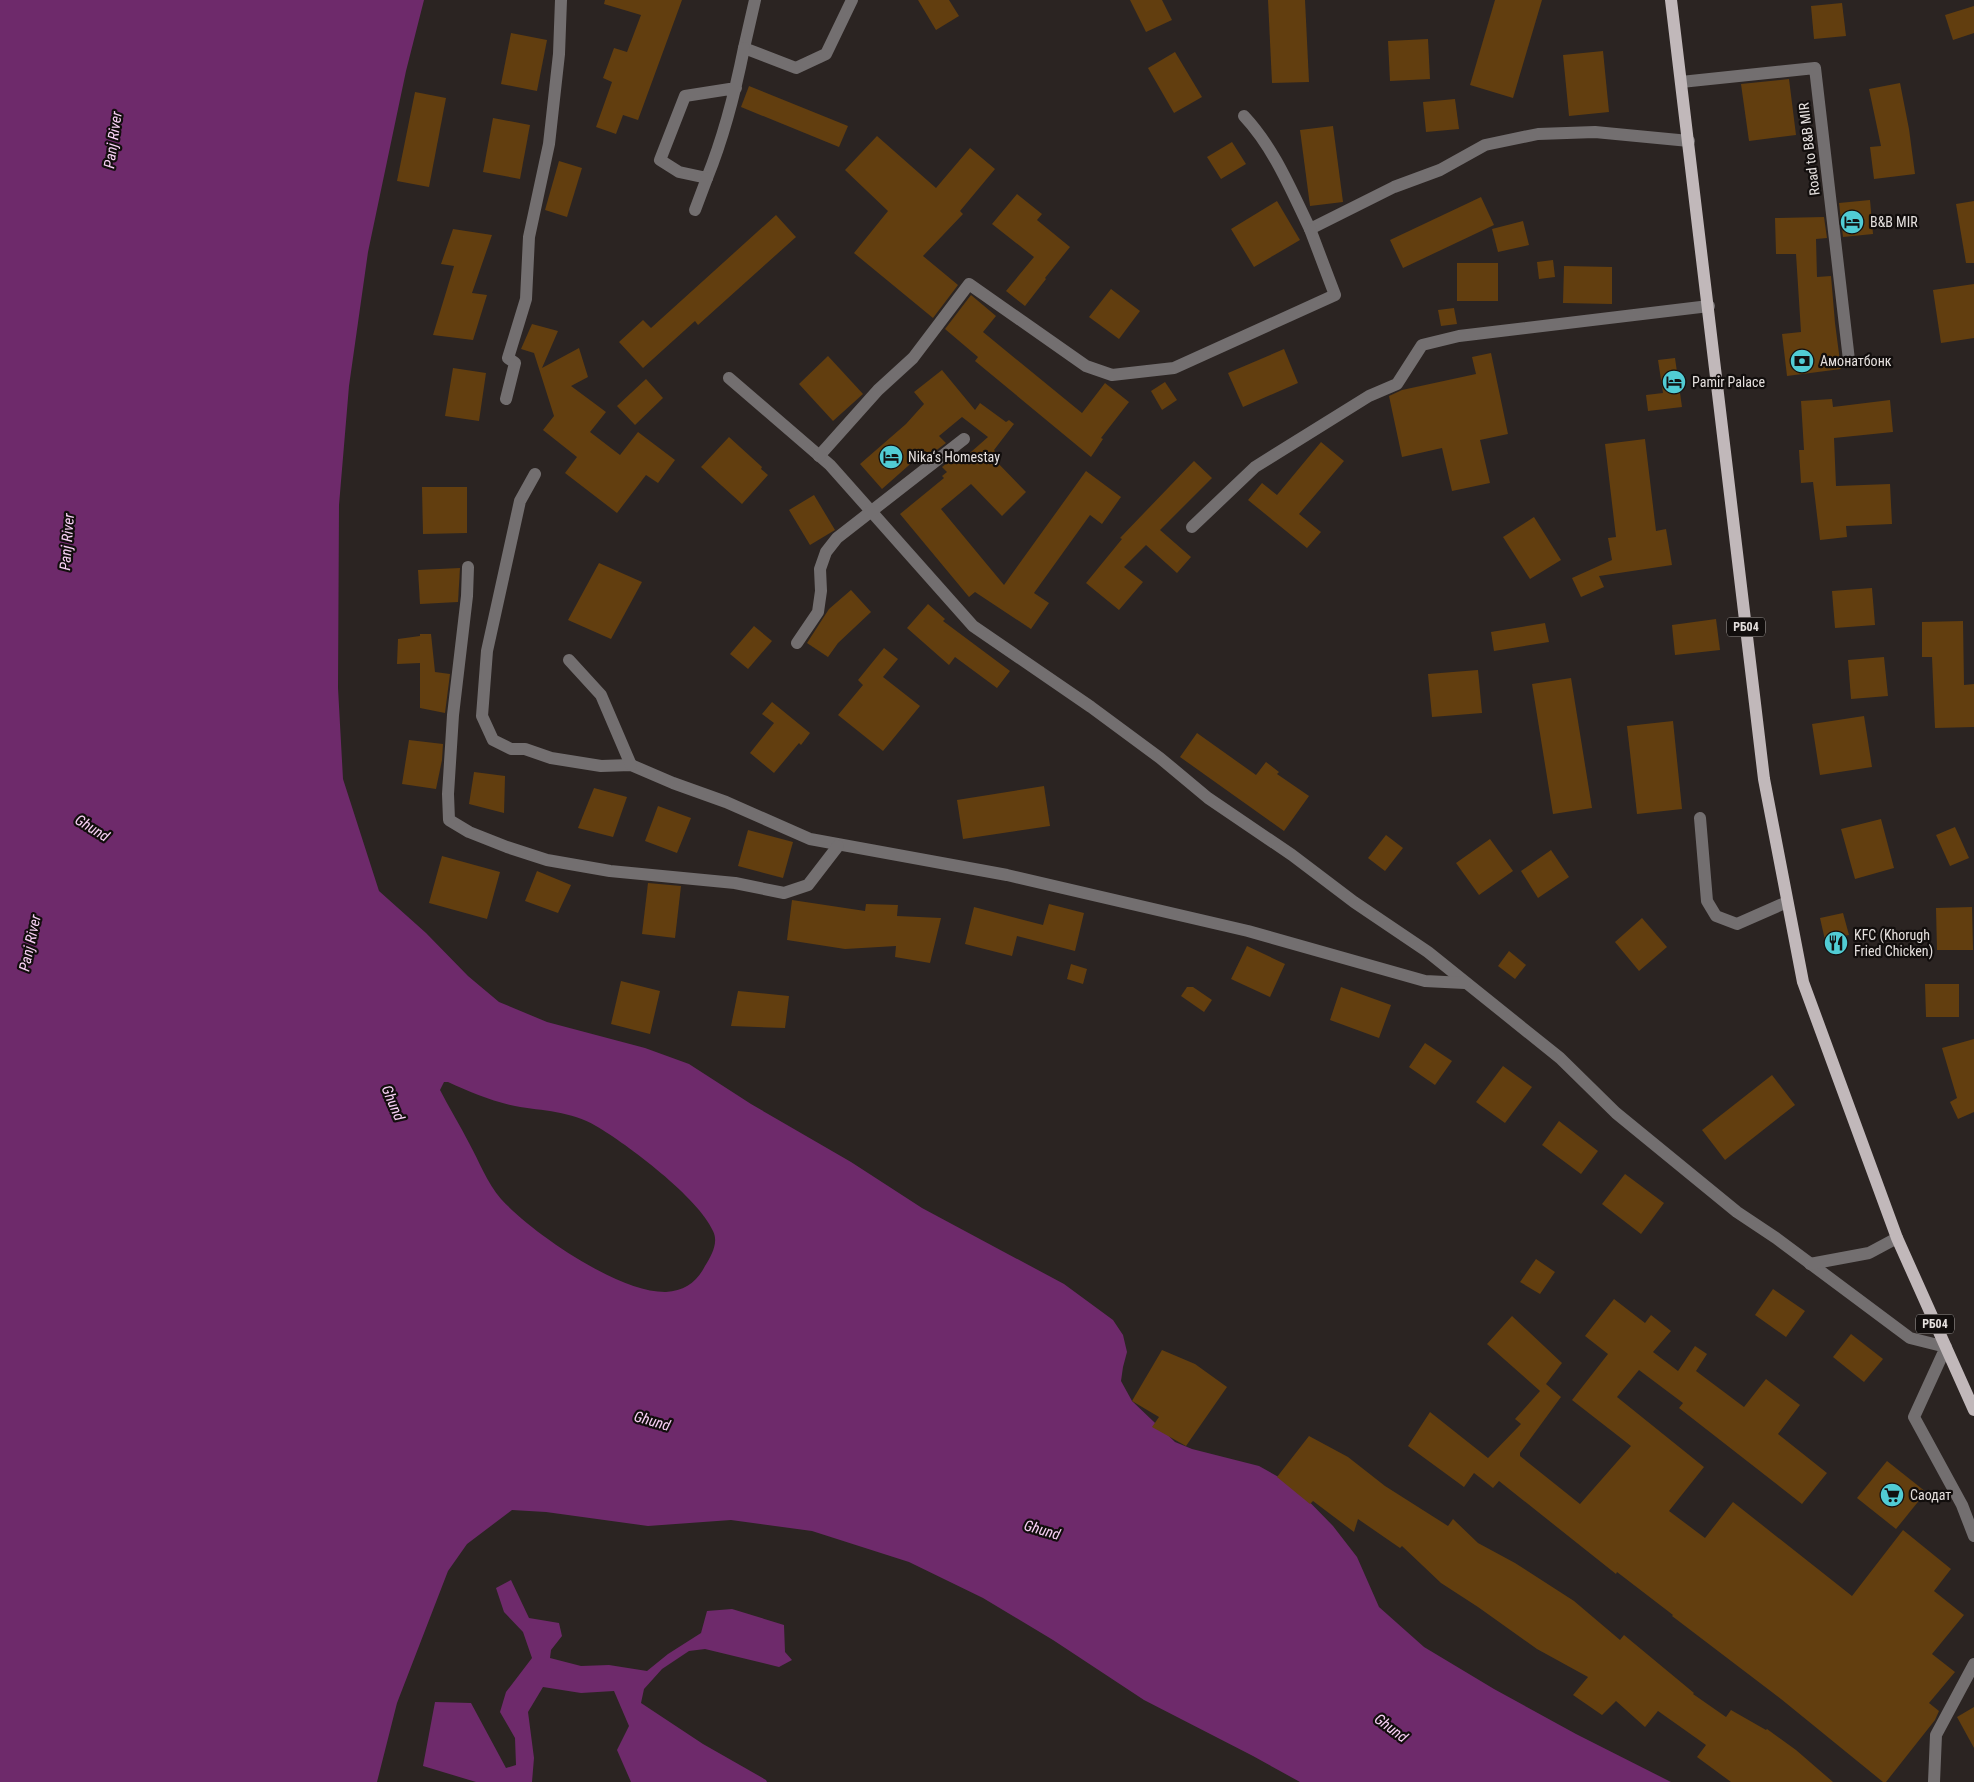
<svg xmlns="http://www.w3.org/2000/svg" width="1974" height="1782" font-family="'Roboto Condensed',sans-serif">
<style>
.water{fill:#6e2a6b;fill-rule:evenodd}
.building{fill:#623e0f}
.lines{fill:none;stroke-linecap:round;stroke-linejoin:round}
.minor{stroke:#736f70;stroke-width:12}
.major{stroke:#c1b8ba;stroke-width:12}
.labels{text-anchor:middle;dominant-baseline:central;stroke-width:4.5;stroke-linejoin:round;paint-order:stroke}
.shield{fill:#120e0d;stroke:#a6a19f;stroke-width:1}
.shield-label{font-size:12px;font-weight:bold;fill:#e5e0de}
.street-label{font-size:14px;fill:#e5e0de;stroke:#120e0d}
.poi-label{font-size:14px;fill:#e5e0de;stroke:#120e0d;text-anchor:start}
.water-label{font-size:15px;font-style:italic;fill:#f9d2f6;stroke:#120e0d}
</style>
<rect width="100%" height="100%" fill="#2b2422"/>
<g class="water">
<path d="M0,0h424l-18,71 -38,181 -19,134 -10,119 -1,183 5,91 36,112 47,42 42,43 31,26 48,20 98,26 44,16 62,40 100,58 71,46 142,76 49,36 10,15 4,17 -4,15 -2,14 11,20 43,41 17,7 67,17 34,19 40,41 24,31 22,50 45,40 70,42 82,45 95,48h-371l-47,-26 -109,-56 -91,-60 -70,-42 -74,-36 -97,-31 -81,-11 -83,6 -102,-14 -34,-2 -45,34 -19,27 -51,132 -20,79h-377zM444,1082h4c22,10 43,19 67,24 28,5 56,5 81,20 31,18 103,72 117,105 6,12 -2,25 -8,35 -8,16 -21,25 -39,26 -47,1 -134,-59 -165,-93 -14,-16 -22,-38 -32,-56 -9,-18 -20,-35 -29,-53z"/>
<polygon points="511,1580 529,1618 559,1623 562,1636 551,1650 550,1658 581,1666 609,1665 647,1671 668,1654 701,1633 707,1611 732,1609 784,1625 785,1652 792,1660 779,1667 705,1649 689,1651 662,1669 644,1689 641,1703 703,1744 766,1780 767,1782 631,1782 617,1750 629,1726 614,1691 581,1693 543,1687 528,1712 534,1758 532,1782 476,1782 423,1766 435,1702 471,1703 506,1768 516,1765 515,1738 500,1712 506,1692 532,1658 523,1632 504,1612 496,1588"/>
</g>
<g class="building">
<polygon points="605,0 682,0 638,120 623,115 616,134 596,127 612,82 603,78 614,48 627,52 641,15 604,4"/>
<polygon points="918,0 949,0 959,16 936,30"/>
<polygon points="1130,0 1162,0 1172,20 1146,32"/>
<polygon points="1268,0 1305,0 1309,82 1272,83"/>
<polygon points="1495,0 1542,0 1513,98 1470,85"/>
<polygon points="1842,3 1846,36 1814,39 1811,6"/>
<polygon points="1974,6 1974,33 1953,40 1945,15"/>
<polygon points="511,33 547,40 537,91 501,84"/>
<polygon points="1428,39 1430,79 1390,81 1388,41"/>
<polygon points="1603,51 1609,112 1569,116 1563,55"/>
<polygon points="1175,52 1202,97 1174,113 1148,68"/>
<polygon points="1789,79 1796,135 1749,141 1741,84"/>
<polygon points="1900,83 1909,129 1915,174 1874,179 1870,147 1881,146 1869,89"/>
<polygon points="749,86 848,126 839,147 741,107"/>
<polygon points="415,92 446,98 429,187 397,181"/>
<polygon points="1455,99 1459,129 1426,132 1423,102"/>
<polygon points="493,118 530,125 520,179 483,172"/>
<polygon points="1333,126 1343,202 1310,206 1300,130"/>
<polygon points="877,136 936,188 970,148 995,169 960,211 963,214 923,256 958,285 933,318 854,253 888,211 845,170"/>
<polygon points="1232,142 1246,164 1221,179 1207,157"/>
<polygon points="559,161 582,168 567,217 545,210"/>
<polygon points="1017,194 1042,214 1037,220 1070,247 1045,278 1046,279 1025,306 1006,291 1034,257 992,224"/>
<polygon points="1481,197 1494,225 1403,268 1390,240"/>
<polygon points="1870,200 1873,234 1843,237 1839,203"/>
<polygon points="1277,201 1300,240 1254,267 1231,229"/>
<polygon points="1974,201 1974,263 1966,263 1956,204"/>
<polygon points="776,215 796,237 698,325 695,321 643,368 619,342 643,320 651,328"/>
<polygon points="1824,217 1827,238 1816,239 1817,277 1831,276 1835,323 1841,369 1787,376 1782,334 1801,332 1796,254 1776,254 1775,218"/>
<polygon points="1523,221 1529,245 1498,252 1492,229"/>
<polygon points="453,229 492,235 472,293 487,295 473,340 433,335 454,266 441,264"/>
<polygon points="1553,260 1555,277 1539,279 1537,262"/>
<rect x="1457" y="263" width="41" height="38"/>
<polygon points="1564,266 1612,267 1612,304 1563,303"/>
<polygon points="1974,284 1974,338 1941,343 1933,290"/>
<polygon points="1111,289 1140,311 1119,339 1089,317"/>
<polygon points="971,295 996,316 983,332 1082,413 1105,383 1129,402 1101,438 1103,439 1091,457 975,361 978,357 945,329"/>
<polygon points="1454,308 1457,324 1441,326 1438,310"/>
<polygon points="532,324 558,331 542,368 579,348 588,377 571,386 606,412 590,432 620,455 638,432 675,460 658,483 646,475 617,513 565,473 577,457 543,430 554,416 534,353 521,349"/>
<polygon points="1284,349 1298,383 1243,407 1228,373"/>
<polygon points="1491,353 1508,434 1480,440 1490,483 1452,491 1442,448 1402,457 1389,396 1402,390 1476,374 1472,357"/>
<polygon points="828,356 863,394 833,421 799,384"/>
<polygon points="1675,358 1682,407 1648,411 1646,395 1663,393 1658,360"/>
<polygon points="453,368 486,373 479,421 445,416"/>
<polygon points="942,370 975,410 980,403 1006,422 1009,420 1014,424 994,450 997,454 993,458 1026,492 1002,516 971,484 941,509 1004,585 1086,471 1121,497 1102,524 1090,515 1034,593 1049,603 1031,629 975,592 969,597 900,514 944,478 942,476 947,472 942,467 958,454 963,459 988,437 962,417 939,436 946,443 930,455 925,451 882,489 860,464 906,424 924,404 914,392"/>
<polygon points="646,379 663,398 635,425 617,406"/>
<polygon points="1165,382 1177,400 1162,410 1151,391"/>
<polygon points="1832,399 1833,407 1890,400 1893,432 1834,438 1836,486 1890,484 1892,524 1846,526 1847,537 1820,540 1813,482 1801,483 1799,450 1804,450 1801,401"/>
<polygon points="729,437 762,467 761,469 768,475 742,504 701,467"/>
<polygon points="1645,439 1656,531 1666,529 1672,565 1599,576 1604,587 1581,597 1572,578 1612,560 1608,538 1616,537 1605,444"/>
<polygon points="1321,442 1344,461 1299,514 1321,532 1307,548 1248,500 1262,483 1277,495"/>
<polygon points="1194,461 1212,478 1160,530 1191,557 1177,573 1146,545 1124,567 1143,582 1119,610 1086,583 1122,539 1120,538"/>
<polygon points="422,487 467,487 467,533 423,534"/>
<polygon points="814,495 835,530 810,545 789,510"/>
<polygon points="1534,517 1561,560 1530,579 1503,537"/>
<polygon points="599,563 642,582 611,639 568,620"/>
<polygon points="460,568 458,602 420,604 418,570"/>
<polygon points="1872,588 1875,625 1835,628 1832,591"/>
<polygon points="851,590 871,612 838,643 828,657 807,643 829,609"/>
<polygon points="928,604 945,619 943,621 1010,671 997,688 955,657 949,665 907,628"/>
<polygon points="1716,619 1720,650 1675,655 1672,625"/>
<polygon points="1963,621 1964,685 1974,684 1974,727 1935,728 1932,657 1922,657 1922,622"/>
<polygon points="1545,623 1549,642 1494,651 1491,632"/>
<polygon points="754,626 772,641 748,669 730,654"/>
<polygon points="420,634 431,634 435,672 450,674 445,713 420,708 420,663 397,664 398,639 420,636"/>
<polygon points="884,648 898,659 883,677 920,706 883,751 838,715 863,685 858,680"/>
<polygon points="1884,657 1888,696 1851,699 1848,660"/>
<polygon points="1478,670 1482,713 1432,717 1428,674"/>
<polygon points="1571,678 1592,808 1553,814 1532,684"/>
<polygon points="772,702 810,733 801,745 799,743 774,773 750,753 774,723 762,714"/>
<polygon points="1864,716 1872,767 1820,775 1812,724"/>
<polygon points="1673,721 1682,809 1637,814 1627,726"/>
<polygon points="1197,733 1256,775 1266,762 1279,772 1277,774 1309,796 1284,831 1180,757"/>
<polygon points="409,740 443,744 442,760 436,789 402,784"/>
<polygon points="474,772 505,776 504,813 469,804"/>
<polygon points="1044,786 1050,826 963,839 957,800"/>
<polygon points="594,788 627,797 613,837 578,828"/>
<polygon points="658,806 691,818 677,853 645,841"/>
<polygon points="1881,819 1894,868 1855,879 1841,829"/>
<polygon points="1955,827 1969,858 1950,866 1936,835"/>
<polygon points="748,830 793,842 783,878 738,866"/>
<polygon points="1386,835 1403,848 1385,871 1368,858"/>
<polygon points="1490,839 1513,871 1479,895 1456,863"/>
<polygon points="1551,850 1569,877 1538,898 1521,871"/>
<polygon points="442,856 500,872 487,919 429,903"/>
<polygon points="537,871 571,885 558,913 525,901"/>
<polygon points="648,883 681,886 675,938 642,934"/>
<polygon points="792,900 865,911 866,904 898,905 897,916 941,918 930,963 895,957 896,946 845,949 787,940"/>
<polygon points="1049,904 1084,913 1075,951 1017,936 1012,956 965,944 974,907 1043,925"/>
<polygon points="1972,907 1973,950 1937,950 1936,908"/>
<polygon points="1843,913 1849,935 1825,940 1820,918"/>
<polygon points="1642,918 1667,947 1639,971 1615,942"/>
<polygon points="1247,946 1285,964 1270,997 1231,979"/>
<polygon points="1509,951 1526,965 1515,979 1498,966"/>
<polygon points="1071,964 1087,969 1083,984 1067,979"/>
<polygon points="621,981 660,991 650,1034 611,1024"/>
<polygon points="1925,984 1959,984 1959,1017 1926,1017"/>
<polygon points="1187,987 1193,987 1212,1000 1204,1012 1181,996"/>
<polygon points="1341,987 1391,1005 1379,1038 1330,1020"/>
<polygon points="738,991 789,996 785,1028 731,1026"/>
<polygon points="1974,1039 1974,1112 1958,1119 1950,1102 1957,1098 1942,1048"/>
<polygon points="1425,1043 1452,1061 1435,1085 1409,1067"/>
<polygon points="1503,1066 1532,1087 1505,1123 1476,1102"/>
<polygon points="1772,1075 1795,1105 1725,1160 1702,1130"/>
<polygon points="1559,1121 1598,1151 1581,1174 1542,1145"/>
<polygon points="1625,1174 1664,1203 1641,1234 1602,1204"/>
<polygon points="1536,1259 1555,1272 1540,1294 1520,1282"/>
<polygon points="1773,1289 1805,1311 1786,1337 1755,1315"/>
<polygon points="1614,1299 1645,1323 1651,1315 1671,1331 1653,1352 1678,1371 1695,1346 1707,1354 1696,1371 1744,1407 1766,1379 1800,1405 1778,1434 1827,1473 1802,1504 1679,1408 1683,1403 1639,1370 1617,1397 1704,1467 1669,1511 1705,1538 1733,1502 1852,1596 1903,1530 1951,1569 1934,1591 1964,1615 1932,1654 1955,1672 1929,1703 1939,1711 1935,1720 1886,1782 1883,1782 1781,1699 1672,1616 1673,1615 1617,1572 1616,1574 1499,1481 1493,1488 1474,1473 1464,1487 1408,1446 1430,1412 1488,1458 1521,1424 1515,1419 1540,1391 1487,1344 1512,1316 1562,1363 1546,1384 1561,1397 1520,1453 1520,1456 1580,1504 1631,1446 1572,1400 1608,1354 1585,1336"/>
<polygon points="1851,1334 1883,1359 1864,1382 1833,1357"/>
<polygon points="1162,1350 1195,1364 1227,1387 1186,1446 1152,1427 1159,1417 1132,1401"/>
<polygon points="1309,1436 1348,1457 1385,1486 1448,1526 1453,1519 1478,1543 1515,1563 1574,1601 1620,1640 1624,1635 1694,1693 1693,1694 1726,1717 1731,1710 1766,1730 1767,1729 1796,1750 1833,1782 1731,1782 1697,1757 1706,1745 1658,1711 1645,1727 1616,1701 1602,1715 1573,1695 1588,1677 1537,1649 1478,1607 1441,1583 1402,1546 1400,1548 1358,1519 1354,1532 1313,1501 1310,1504 1277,1477"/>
<polygon points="1887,1461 1926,1492 1896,1529 1857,1498"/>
<polygon points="1974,1707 1974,1748 1957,1717"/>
</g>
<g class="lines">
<g class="minor">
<polyline points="755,0 744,48 796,68 826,54 852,0"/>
<polyline points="1681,82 1815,68 1849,360"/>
<path d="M736,88l-51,8 -25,64 19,12 28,6c17,-42 28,-85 37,-130"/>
<path d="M1244,116c30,32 47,74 66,113l84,-42 46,-17 45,-25 53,-11 57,-2 94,9"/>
<polyline points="695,210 707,178"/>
<polyline points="729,378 830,465 973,626 1091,707 1160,758 1208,798 1292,855 1354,902 1428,952 1560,1058 1616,1113 1737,1212 1776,1238 1910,1338 1946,1347 1914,1417 1962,1505 1974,1536"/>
<polyline points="506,399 515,363 508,358 526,299 529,237 549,144 559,54 561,0"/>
<polyline points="819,456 878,390 913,358 969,284 1086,366 1112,375 1174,368 1335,295 1310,229"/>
<polyline points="535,474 520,501 487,651 482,716 493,740 511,749 525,749 551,758 601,766 631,765 673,783 726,802 810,839 1007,875 1248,931 1425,981 1465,983"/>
<polyline points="1192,527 1255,467 1369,396 1397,384 1422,345 1459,336 1709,306"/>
<polyline points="468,567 467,596 453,715 448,794 449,820 469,832 507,847 547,860 610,871 735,883 784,893 808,885 838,846"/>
<polyline points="797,643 818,612 821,591 820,569 826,552 837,538 964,439"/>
<polyline points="569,660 601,695 631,765"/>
<polyline points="1700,818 1707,901 1716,916 1737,924 1787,902"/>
<polyline points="1810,1264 1869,1253 1897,1238"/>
<polyline points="1934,1782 1936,1735 1974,1664"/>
</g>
<polyline class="major" points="1671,0 1764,779 1803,982 1897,1238 1974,1410"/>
</g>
<defs>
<g id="hotel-disc" transform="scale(1.25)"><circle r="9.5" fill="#51ccd4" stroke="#120e0d"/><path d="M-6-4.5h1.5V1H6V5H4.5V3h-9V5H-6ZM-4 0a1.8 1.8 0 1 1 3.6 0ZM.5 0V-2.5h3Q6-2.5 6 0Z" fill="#111"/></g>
<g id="bank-disc" transform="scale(1.25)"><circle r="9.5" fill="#51ccd4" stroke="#120e0d"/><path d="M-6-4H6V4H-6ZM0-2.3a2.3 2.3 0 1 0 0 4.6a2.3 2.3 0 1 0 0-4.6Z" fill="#111"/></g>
<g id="restaurant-disc" transform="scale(1.25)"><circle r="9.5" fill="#51ccd4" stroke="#120e0d"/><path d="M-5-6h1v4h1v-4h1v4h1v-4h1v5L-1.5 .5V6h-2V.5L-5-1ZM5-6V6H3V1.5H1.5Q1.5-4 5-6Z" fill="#111"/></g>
<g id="supermarket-disc" transform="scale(1.25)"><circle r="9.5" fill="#51ccd4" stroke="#120e0d"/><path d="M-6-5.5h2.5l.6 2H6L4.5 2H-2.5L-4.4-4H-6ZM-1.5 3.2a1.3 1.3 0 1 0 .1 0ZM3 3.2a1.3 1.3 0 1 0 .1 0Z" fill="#111"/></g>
</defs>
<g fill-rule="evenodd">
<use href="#hotel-disc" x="1852" y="222"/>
<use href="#bank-disc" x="1802" y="361"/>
<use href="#hotel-disc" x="1674" y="382"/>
<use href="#hotel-disc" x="891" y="457"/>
<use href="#restaurant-disc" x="1836" y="943"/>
<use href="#supermarket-disc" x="1892" y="1495"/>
</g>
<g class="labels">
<g class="shield">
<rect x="1727" y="617.5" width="38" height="19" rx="4"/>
<rect x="1916" y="1314.5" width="38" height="19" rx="4"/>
</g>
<g class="shield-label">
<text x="1746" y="627">РБ04</text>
<text x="1935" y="1324">РБ04</text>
</g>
<g class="street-label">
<text transform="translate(1809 149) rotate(-97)">Road to B&amp;B MIR</text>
</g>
<g class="poi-label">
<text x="1870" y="222">B&amp;B MIR</text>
<text x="1820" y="361">Амонатбонк</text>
<text x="1692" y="382">Pamir Palace</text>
<text x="908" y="457">Nika‘s Homestay</text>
<text x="1854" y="935">KFC (Khorugh<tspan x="1854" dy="16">Fried Chicken)</tspan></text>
<text x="1910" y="1495">Саодат</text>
</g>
<g class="water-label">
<text transform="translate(113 140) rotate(-82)">Panj River</text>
<text transform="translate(67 542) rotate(-86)">Panj River</text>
<text transform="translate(92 828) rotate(32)">Ghund</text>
<text transform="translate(30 943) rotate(-78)">Panj River</text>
<text transform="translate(393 1103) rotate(67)">Ghund</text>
<text transform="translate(652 1421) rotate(16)">Ghund</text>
<text transform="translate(1042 1530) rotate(16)">Ghund</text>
<text transform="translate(1391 1728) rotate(37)">Ghund</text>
</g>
</g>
</svg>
